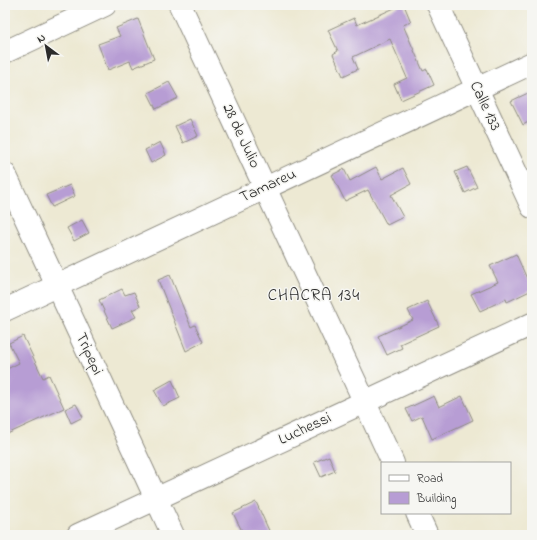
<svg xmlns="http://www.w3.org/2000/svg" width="537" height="540" font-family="'Indie Flower',sans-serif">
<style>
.building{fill:#b79dd4}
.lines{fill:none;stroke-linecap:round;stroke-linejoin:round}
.minor-casing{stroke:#8c8a7f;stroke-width:24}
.major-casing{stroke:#8c8a7f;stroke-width:24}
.minor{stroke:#fff;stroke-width:22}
.major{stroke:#fff;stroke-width:22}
.labels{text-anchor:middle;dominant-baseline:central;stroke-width:3;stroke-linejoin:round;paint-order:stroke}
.street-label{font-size:16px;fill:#2b2b2b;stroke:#f6f6f2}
.neighbourhood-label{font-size:17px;letter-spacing:1px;fill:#2b2b2b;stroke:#f6f6f2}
</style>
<rect width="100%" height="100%" fill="#f6f6f2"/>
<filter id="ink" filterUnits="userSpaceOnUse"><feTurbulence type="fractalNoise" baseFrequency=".025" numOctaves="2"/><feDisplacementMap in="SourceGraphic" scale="8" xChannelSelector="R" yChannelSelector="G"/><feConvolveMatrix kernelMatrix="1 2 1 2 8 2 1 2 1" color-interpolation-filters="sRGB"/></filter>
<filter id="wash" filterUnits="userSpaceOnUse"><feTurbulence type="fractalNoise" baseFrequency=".012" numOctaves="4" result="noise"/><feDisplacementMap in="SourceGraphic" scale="16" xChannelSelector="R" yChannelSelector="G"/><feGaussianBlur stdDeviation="0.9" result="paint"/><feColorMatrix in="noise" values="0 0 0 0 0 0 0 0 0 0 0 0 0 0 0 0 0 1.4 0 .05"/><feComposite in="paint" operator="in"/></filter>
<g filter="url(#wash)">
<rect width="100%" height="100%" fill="#ede9d3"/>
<g id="blocks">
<g class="building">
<polygon points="401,5 404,5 411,22 403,25 423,71 427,69 434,85 401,100 394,84 407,78 390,39 353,57 358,69 343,76 333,54 338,51 328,30 354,18 357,25"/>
<polygon points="138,19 154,59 133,68 130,61 108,70 98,44 120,36 116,28"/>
<polygon points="169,82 178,98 156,109 148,93"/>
<polygon points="528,93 532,102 532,120 523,125 511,101"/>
<polygon points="190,119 198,136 183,143 175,126"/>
<polygon points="160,142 166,155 151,163 145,150"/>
<polygon points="376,167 382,179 403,168 411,184 391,195 403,217 387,225 368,190 345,201 332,175 344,169 350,181"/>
<polygon points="467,167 477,187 465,193 455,172"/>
<polygon points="70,185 75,196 52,207 46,195"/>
<polygon points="82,220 89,233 74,241 67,228"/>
<polygon points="516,254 532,290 507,302 506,299 480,311 471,294 498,282 490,266"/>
<polygon points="170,275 191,327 195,325 203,342 186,351 158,280"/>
<polygon points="122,289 125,295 134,292 140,306 132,310 136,317 112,328 99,300"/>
<polygon points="427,301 439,326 400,344 402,348 387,355 378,336 413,320 408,310"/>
<polygon points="23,336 43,378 49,375 64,408 5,435 5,370 19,363 9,343"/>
<polygon points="172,380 180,398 163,406 154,390"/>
<polygon points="434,396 439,407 462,396 473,420 432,439 422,416 412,421 406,409"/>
<polygon points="76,404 83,417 71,423 65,409"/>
<polygon points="329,456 335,471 321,477 314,462"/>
<polygon points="256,502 271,535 244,535 233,513"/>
</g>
</g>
</g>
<g filter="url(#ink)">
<use href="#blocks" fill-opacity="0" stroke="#8c8a7f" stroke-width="1"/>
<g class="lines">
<g class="minor-casing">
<g id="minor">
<polyline points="180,5 393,463"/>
<polyline points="438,5 532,207"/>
<polyline points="5,174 173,535"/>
<polyline points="5,310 532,63"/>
<polyline points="417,513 427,535"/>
<polyline points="78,535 532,324"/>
</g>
</g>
<g class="major-casing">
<polyline id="major" points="5,52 105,5"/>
</g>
<use href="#minor" class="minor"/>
<use href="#major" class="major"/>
</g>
</g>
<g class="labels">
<g class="street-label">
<text transform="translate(485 106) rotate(65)">Calle 133</text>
<text transform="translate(241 136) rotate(65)">28 de Julio</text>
<text transform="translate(268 186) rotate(-25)">Tamareu</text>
<text transform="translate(89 354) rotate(65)">Tripepi</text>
<text transform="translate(305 429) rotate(-25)">Luchessi</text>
</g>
<g class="neighbourhood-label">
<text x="314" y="295">CHACRA 134</text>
</g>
</g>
<rect width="537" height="540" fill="none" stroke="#f6f6f2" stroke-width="20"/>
<rect x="381" y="462" width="130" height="52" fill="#f6f6f2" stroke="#a5a5a2"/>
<rect x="389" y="475" width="20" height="6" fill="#ffffff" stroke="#a5a5a2"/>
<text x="417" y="482" font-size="12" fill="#2b2b2b">Road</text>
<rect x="389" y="492" width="20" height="12" fill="#b79dd4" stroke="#a5a5a2"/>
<text x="417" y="502" font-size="12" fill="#2b2b2b">Building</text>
<g transform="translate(46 46) rotate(328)" stroke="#f6f6f2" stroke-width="3" paint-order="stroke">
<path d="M0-3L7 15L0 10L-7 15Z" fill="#2b2b2b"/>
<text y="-6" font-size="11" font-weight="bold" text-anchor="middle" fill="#2b2b2b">N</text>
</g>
</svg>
